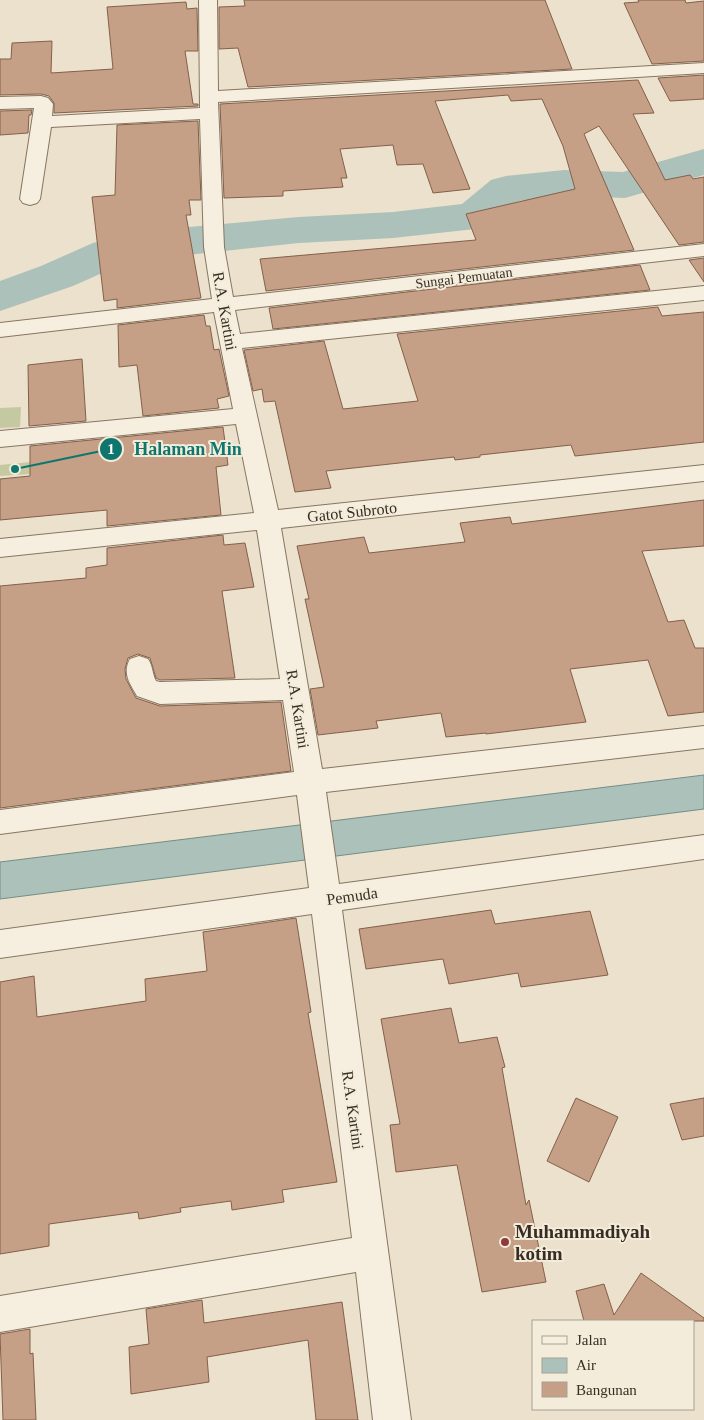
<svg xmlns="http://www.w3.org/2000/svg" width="704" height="1420" font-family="'Times New Roman',serif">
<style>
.green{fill:#c5c9a1}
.water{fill:#acc1ba;stroke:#738e87}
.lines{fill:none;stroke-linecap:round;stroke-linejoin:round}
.river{fill:#acc1ba;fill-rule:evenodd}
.building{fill:#c59f86;stroke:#84604a}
.minor-casing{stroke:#877562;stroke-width:2}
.minor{fill:#f6efdf;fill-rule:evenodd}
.poi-dot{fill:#90383a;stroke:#f3ecdb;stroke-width:2}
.labels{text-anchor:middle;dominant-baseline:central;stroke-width:4;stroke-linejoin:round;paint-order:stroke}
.far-street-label{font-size:14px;fill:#392d23;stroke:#f3ecdb}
.street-label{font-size:16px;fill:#392d23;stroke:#f3ecdb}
.near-poi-label{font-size:19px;font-weight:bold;fill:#392d23;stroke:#f3ecdb;text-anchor:start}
.leader{fill:none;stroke:#0f766e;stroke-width:2}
.callout-dot{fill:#0f766e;stroke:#f3ecdb;stroke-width:2}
.mark-label{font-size:15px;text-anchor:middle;font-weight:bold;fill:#fff}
.callout-label{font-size:18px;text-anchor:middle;font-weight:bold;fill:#0f766e;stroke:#f3ecdb;stroke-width:4;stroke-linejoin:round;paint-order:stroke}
</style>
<rect width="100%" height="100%" fill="#ebe1cc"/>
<g class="green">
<polygon points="21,407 20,427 0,428 0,408"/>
<polygon points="31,462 31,474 0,476 0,465"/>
</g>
<polygon class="water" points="704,775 704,809 0,899 0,862"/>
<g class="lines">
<polygon class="river" points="704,149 704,175 625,198 564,196 519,201 491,225 475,229 393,238 299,243 178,256 120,265 73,286 0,311 0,281 41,266 93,243 109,239 178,228 299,217 393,212 462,204 491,180 506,176 564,170 623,172"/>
</g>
<g class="building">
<polygon points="244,0 545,0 572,69 248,87 238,48 219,49 219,7 245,6"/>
<polygon points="638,0 685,0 686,3 704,1 704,61 652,64 624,3 639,2"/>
<polygon points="186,2 187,9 197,8 198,51 185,51 193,104 198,104 198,106 54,113 54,103 49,96 41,94 0,95 0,59 11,59 12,43 52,41 51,73 113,69 107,7"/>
<polygon points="704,75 704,99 670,101 658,78"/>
<polygon points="638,80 654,113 633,114 665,180 690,175 693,179 704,177 704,242 679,245 599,126 584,134 634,250 266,291 260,259 476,240 466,214 575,189 563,146 542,99 511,101 508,95 435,101 470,189 433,193 423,164 397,165 393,145 340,149 347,178 341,178 343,187 283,191 283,196 224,198 220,104"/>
<polygon points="32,110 31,115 29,115 28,133 0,135 0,111"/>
<polygon points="198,121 201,200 189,200 191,215 186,215 201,298 117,308 117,299 104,301 92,197 115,195 117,125"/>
<polygon points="704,258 704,282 689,260"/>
<polygon points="640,265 650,290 273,329 269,308"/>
<polygon points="658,307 662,316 704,312 704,442 575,456 571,445 480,455 480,457 455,460 454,457 326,471 331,488 295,492 275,401 264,402 262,389 253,391 244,350 324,341 343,409 418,401 397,334"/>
<polygon points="204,315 206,326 210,326 214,350 219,349 229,396 217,399 219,408 143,416 137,365 119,367 118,325"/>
<polygon points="82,359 86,421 29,426 28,365"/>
<polygon points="223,427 228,465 216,467 221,515 107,526 107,510 0,520 0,479 30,476 30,446"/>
<polygon points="704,500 704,546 642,551 668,622 684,620 695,648 704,648 704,712 668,716 648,660 570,669 586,722 486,734 486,733 446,737 441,713 376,721 378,728 318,735 310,689 324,687 305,599 309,599 297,546 364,537 369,553 465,542 460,523 510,517 512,524"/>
<polygon points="223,535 224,545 245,543 254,587 222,591 235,678 160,680 156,678 150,658 138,654 128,658 125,669 126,679 136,698 160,706 281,702 291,771 0,808 0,586 86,578 86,568 107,565 107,548"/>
<polygon points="491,910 495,924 590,911 608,975 521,987 518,973 449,984 443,959 366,969 359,929"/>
<polygon points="296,918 311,1012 308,1013 337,1182 282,1190 284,1202 232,1210 231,1201 180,1208 181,1212 139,1219 138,1212 49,1224 49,1246 0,1254 0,982 34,976 37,1017 146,1001 145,979 207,971 203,932"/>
<polygon points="451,1008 459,1043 497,1037 505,1067 502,1068 526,1205 529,1200 546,1282 482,1292 457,1165 396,1172 390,1125 400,1124 381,1019"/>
<polygon points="576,1098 618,1117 589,1182 547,1161"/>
<polygon points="704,1098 704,1136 682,1140 670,1104"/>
<polygon points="641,1273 704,1318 704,1321 584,1321 576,1291 604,1284 614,1315"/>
<polygon points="202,1300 204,1323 342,1302 358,1420 316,1420 308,1340 207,1357 209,1382 131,1394 129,1347 149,1344 146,1309"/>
<polygon points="30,1329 30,1354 33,1353 36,1420 3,1420 0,1334"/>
</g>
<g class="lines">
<g class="minor-casing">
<path id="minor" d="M199,0h18l1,91 486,-28v10l-486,29 6,145 9,50 471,-53v12l-469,54 5,24 464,-48v14l-462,48 36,162 426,-45v16l-423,47 41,241 382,-43v22l-378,44 13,92 365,-49v24l-362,51 69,510h-38l-17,-148 -356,60v-36l352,-58 -40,-324 -312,44v-28l309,-42 -12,-93 -297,39v-24l294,-38 -11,-72 -123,4 -23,-8c-7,-12 -15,-23 -7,-37l9,-3 9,3c5,7 4,15 8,22l4,1 120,-3 -23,-149 -257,27v-18l254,-26 -18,-89 -236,23v-16l233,-22 -19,-97 -214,25v-14l212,-24 -8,-52 -4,-128 -149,8 -11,72 -3,4 -7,2 -7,-2 -3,-4 14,-91 -34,1v-12l41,-1 7,2 5,6 -1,12 148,-8z"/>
</g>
<use href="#minor" class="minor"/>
</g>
<circle class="poi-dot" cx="505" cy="1242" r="5"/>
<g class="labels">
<g class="far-street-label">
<text transform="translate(464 278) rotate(-7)">Sungai Pemuatan</text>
</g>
<g class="street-label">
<text transform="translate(225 311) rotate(80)">R.A. Kartini</text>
<text transform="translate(352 512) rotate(-6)">Gatot Subroto</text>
<text transform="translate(298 709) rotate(81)">R.A. Kartini</text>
<text transform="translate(352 896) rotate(-8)">Pemuda</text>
<text transform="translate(353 1110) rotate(82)">R.A. Kartini</text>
</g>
<g class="near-poi-label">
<text x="515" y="1231">Muhammadiyah<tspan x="515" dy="22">kotim</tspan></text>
</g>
</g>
<path class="leader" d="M15 469L111 449"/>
<g class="callout-dot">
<circle cx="15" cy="469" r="5"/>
<circle cx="111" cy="449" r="12"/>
</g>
<g class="mark-label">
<text x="111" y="454">1</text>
</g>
<g class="callout-label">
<text x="188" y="455">Halaman Min</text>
</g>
<rect x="532" y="1320" width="162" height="90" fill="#f3ecdb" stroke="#a9a091"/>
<rect x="542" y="1336" width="25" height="8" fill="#f6efdf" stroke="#a9a091"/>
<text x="576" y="1345" font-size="15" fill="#392d23">Jalan</text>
<rect x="542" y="1358" width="25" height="15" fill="#acc1ba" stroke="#a9a091"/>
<text x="576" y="1370" font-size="15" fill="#392d23">Air</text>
<rect x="542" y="1382" width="25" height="15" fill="#c59f86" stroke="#a9a091"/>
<text x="576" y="1395" font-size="15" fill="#392d23">Bangunan</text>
</svg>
